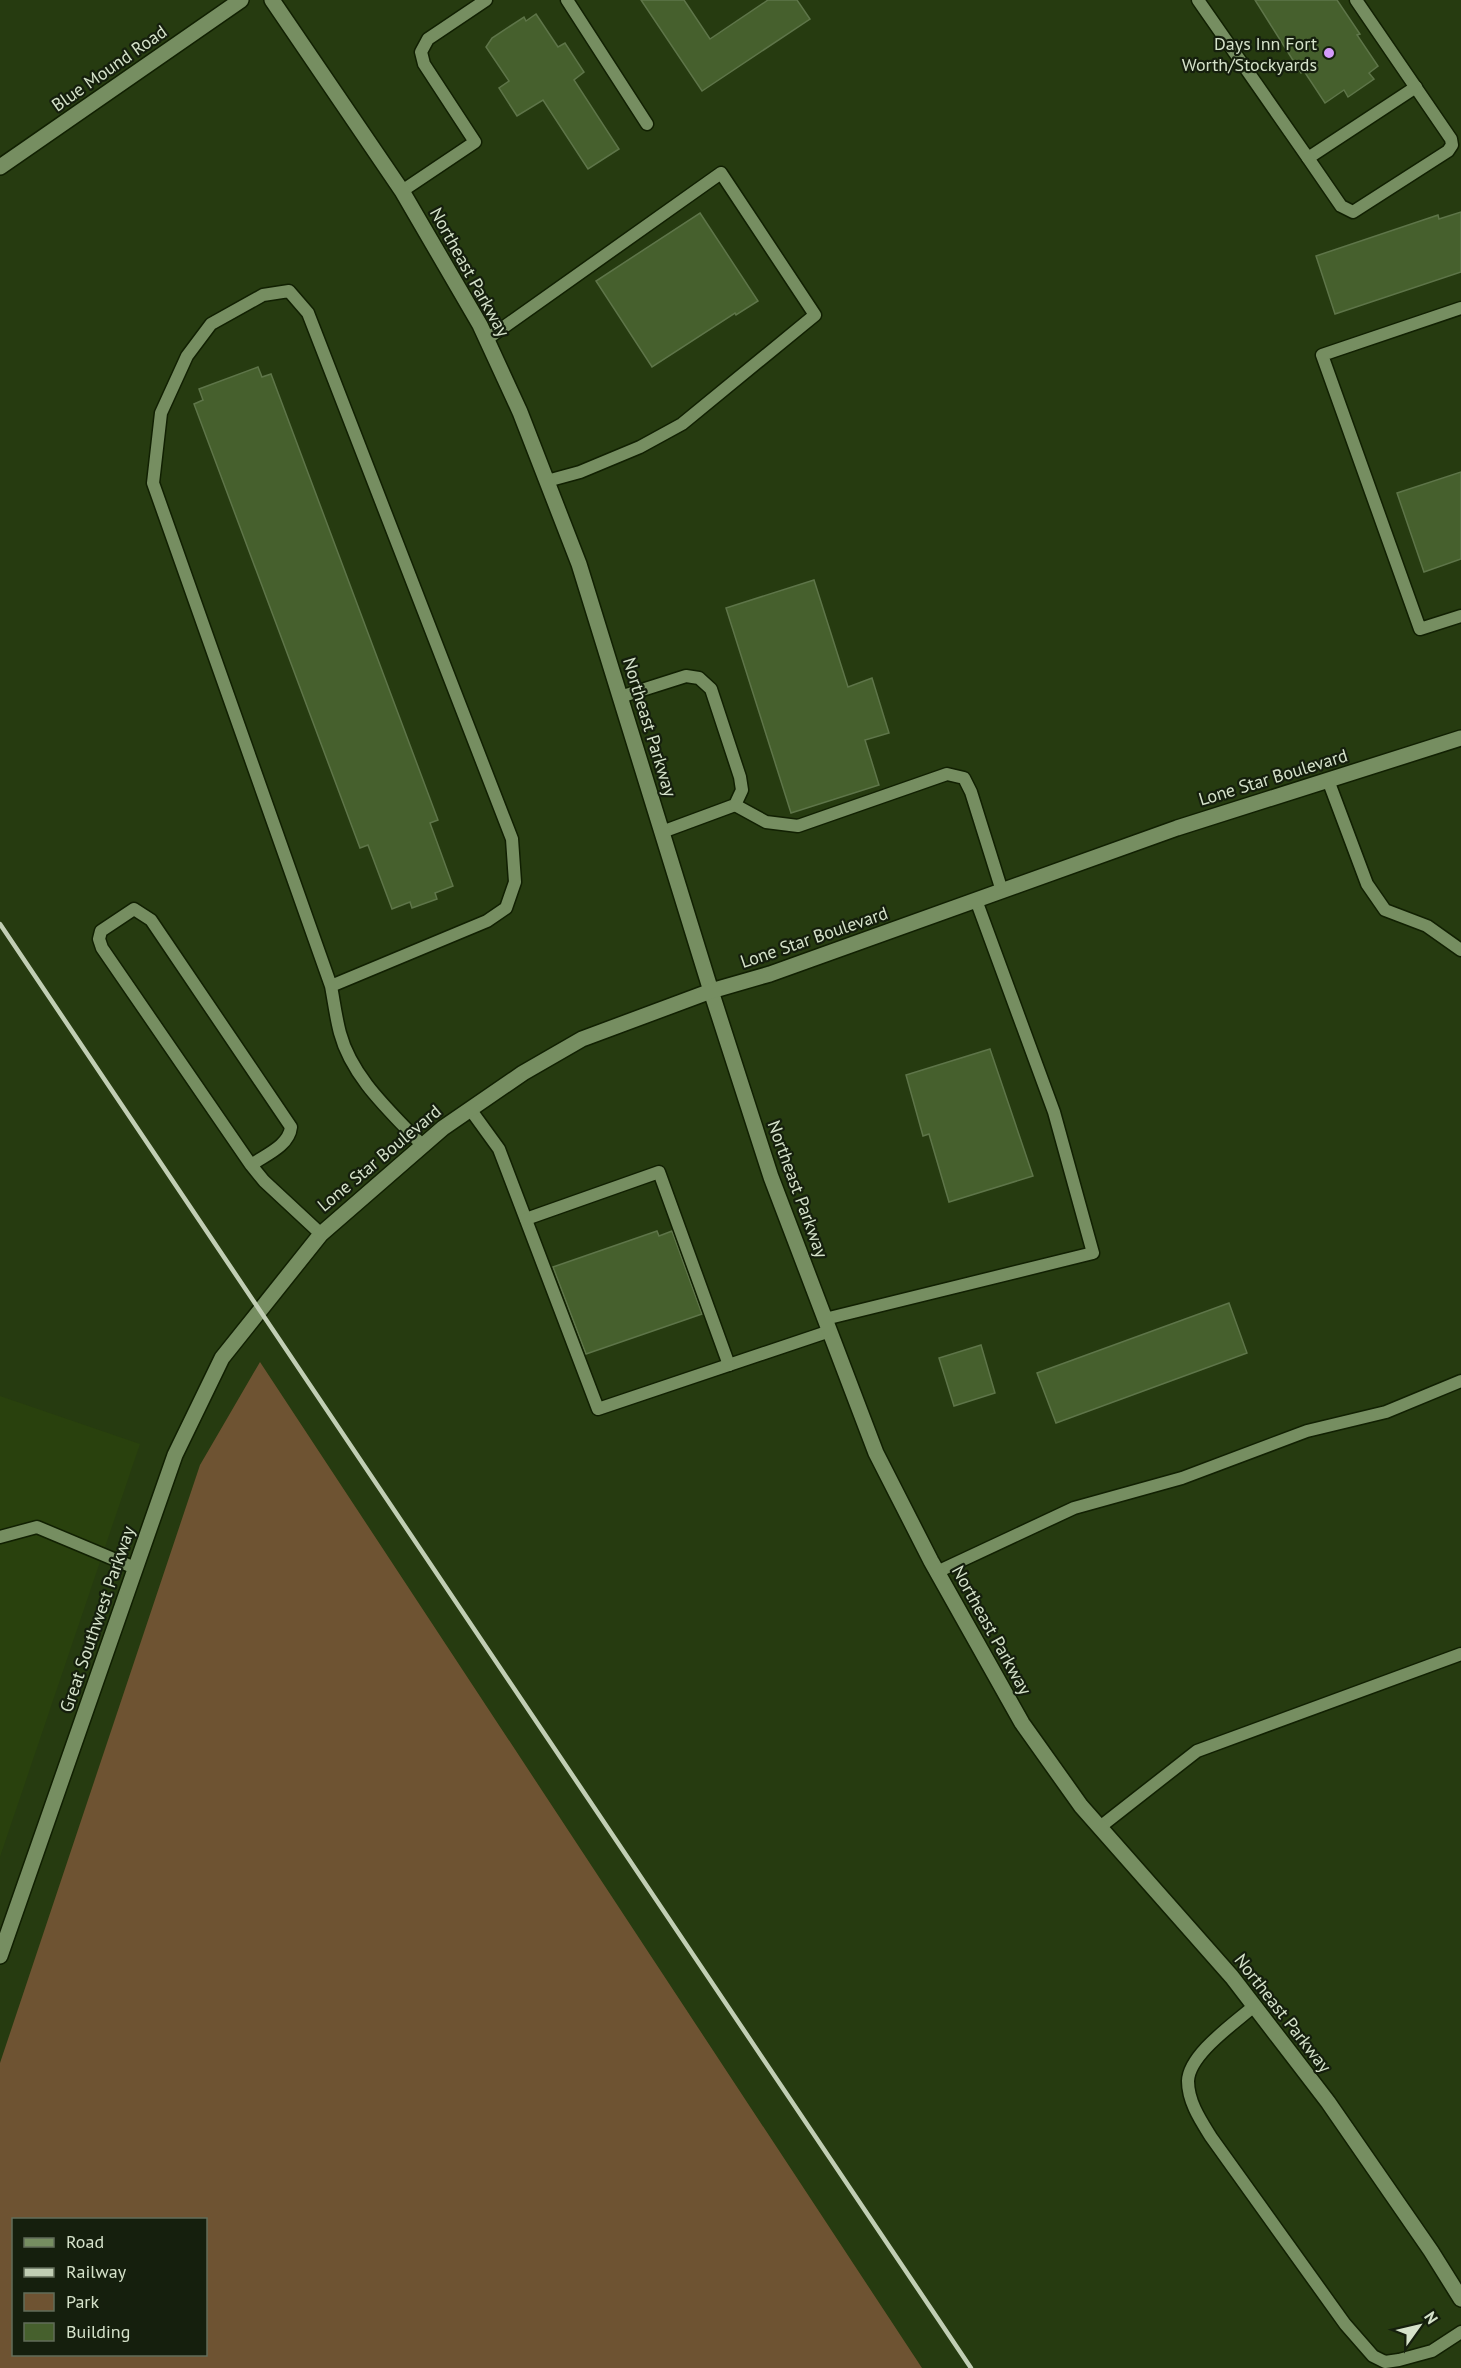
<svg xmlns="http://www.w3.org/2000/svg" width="1461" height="2368" font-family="'PT Sans',sans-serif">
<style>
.built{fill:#29410d}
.green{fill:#6e5332;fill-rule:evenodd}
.building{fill:#46602d;stroke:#5e7549;stroke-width:1.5}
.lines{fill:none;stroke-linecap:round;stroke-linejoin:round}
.service-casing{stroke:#112002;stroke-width:15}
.minor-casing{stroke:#112002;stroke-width:18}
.tertiary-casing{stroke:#112002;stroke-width:18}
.secondary-casing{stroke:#112002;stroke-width:18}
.service{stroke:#768e61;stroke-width:12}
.minor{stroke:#768e61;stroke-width:15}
.tertiary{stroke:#768e61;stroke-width:15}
.secondary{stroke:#768e61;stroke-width:15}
.rail{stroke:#c1ceb4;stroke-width:4.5}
.poi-dot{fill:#d59bfb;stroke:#151f0d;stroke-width:2}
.labels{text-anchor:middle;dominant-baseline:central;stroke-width:4.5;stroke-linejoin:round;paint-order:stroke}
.poi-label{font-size:18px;fill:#d5e2ca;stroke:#151f0d;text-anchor:end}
.street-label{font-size:18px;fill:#d5e2ca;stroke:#151f0d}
</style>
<rect width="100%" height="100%" fill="#263b10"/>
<polygon class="built" points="0,1396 140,1444 0,1857"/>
<path class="green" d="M260,1362l662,1006h-922v-305l200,-598zM14,2220h192v134h-192z"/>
<g class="building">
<polygon points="641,0 684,0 710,39 768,0 797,0 810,19 702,91"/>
<polygon points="1255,0 1337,0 1360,34 1357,35 1378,66 1369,73 1374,79 1348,97 1344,90 1325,103 1304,71 1301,73"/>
<polygon points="536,14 558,47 565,43 584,72 574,80 619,149 588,169 543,100 517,116 499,88 509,81 486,47 492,38 524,17 526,21"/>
<polygon points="1461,212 1461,272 1335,314 1316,256 1438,215 1439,219"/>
<polygon points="700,213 758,301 736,315 735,313 652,367 596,281"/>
<polygon points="258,367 262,377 271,374 438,820 430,823 453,886 435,893 437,899 412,908 410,902 392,909 368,845 360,848 194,404 203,400 199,389"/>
<polygon points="1461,472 1461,559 1424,572 1397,493"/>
<polygon points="814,580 848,687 872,678 889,733 865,740 879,785 791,813 726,608"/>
<polygon points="990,1049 1033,1176 949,1202 929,1134 923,1136 906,1075"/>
<polygon points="657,1231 659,1236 672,1231 702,1314 586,1354 553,1267"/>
<polygon points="1229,1303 1247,1353 1056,1423 1037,1373"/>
<polygon points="981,1345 995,1393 954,1406 939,1358"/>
</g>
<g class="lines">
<g class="service-casing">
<g id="service">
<polyline points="567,0 647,124"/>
<polyline points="1198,0 1308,158 1416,87"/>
<polyline points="1308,158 1341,206 1353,212 1448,151 1452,145 1451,139 1356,0"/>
<polyline points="402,191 475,142 424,64 421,52 428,39 486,0"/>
<polyline points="1461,308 1322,355 1420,629 1461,616"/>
<polyline points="487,339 721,173 815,315 682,424 640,447 580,472 547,481"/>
<polyline points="620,697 686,676 699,678 711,689 740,777 742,790 735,805 662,832"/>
<polyline points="1328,780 1367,884 1385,910 1427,926 1461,950"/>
<polyline points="735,805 766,822 798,826 947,774 964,778 971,792 1002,891"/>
<path d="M331,986l-178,-503 8,-70 26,-57 24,-32 52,-29 26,-4 19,22 204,526 3,43 -9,26 -19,13 -156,65c3,16 5,32 9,47 12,45 51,79 82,112"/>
<polyline points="470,1109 499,1149 598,1409 830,1331"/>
<path d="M251,1165c14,-10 38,-19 40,-38l-140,-207 -17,-11 -33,22 -2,8 3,9 149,217 13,16 57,53"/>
<polyline points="526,1219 659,1172 729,1365"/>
<polyline points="825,1319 1093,1253 1054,1112 976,900"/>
<polyline points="0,1537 37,1527 135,1568"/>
<polyline points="937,1572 1074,1508 1182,1478 1307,1431 1386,1412 1461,1381"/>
<polyline points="1100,1827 1197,1751 1461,1654"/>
<path d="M1254,2006c-19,17 -65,48 -66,75 0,21 13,40 23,56l134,187 28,32 12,6 14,-2 33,-9 29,-19"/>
</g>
</g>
<g class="minor-casing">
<polyline id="minor" points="272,0 402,191 480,325 520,412 579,564 711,991 771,1177 876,1453 931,1561 1022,1723 1081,1806 1232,1977 1328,2102 1431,2251 1461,2299"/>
</g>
<g class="tertiary-casing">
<polyline id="tertiary" points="0,1956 175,1455 222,1358 321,1234 443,1128 523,1073 582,1039 711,991 770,974 1177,828 1461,738"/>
</g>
<g class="secondary-casing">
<polyline id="secondary" points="0,167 241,0"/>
</g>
<use href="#service" class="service"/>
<use href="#minor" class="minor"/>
<use href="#tertiary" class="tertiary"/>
<use href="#secondary" class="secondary"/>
<polyline class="rail" points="0,924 971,2368"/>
</g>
<circle class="poi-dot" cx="1329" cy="53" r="6"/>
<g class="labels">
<g class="poi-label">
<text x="1317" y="43">Days Inn Fort<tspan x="1317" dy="21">Worth/Stockyards</tspan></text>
</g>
<g class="street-label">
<text transform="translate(109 68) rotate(-35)">Blue Mound Road</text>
<text transform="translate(470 272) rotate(61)">Northeast Parkway</text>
<text transform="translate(650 727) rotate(73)">Northeast Parkway</text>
<text transform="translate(1273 777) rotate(-17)">Lone Star Boulevard</text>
<text transform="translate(814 937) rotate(-19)">Lone Star Boulevard</text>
<text transform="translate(379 1158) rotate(-40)">Lone Star Boulevard</text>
<text transform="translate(798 1189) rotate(70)">Northeast Parkway</text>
<text transform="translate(97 1619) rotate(-71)">Great Southwest Parkway</text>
<text transform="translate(992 1630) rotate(61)">Northeast Parkway</text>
<text transform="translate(1283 2013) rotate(52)">Northeast Parkway</text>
</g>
</g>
<rect x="12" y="2218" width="195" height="138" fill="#151f0d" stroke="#626d59" stroke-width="1.5"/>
<rect x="24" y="2238" width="30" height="9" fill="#768e61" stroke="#626d59" stroke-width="1.5"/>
<text x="66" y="2248" font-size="18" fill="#d5e2ca">Road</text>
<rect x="24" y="2268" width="30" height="9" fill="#c1ceb4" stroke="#626d59" stroke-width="1.5"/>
<text x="66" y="2278" font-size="18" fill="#d5e2ca">Railway</text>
<rect x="24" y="2293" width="30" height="18" fill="#6e5332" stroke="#626d59" stroke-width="1.5"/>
<text x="66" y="2308" font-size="18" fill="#d5e2ca">Park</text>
<rect x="24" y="2323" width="30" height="18" fill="#46602d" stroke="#626d59" stroke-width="1.5"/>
<text x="66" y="2338" font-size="18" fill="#d5e2ca">Building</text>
<g transform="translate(1419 2326) rotate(56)" stroke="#151f0d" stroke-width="4.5" paint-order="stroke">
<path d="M0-4.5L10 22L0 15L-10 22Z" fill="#d5e2ca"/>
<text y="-9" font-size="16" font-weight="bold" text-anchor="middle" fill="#d5e2ca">N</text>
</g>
</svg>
